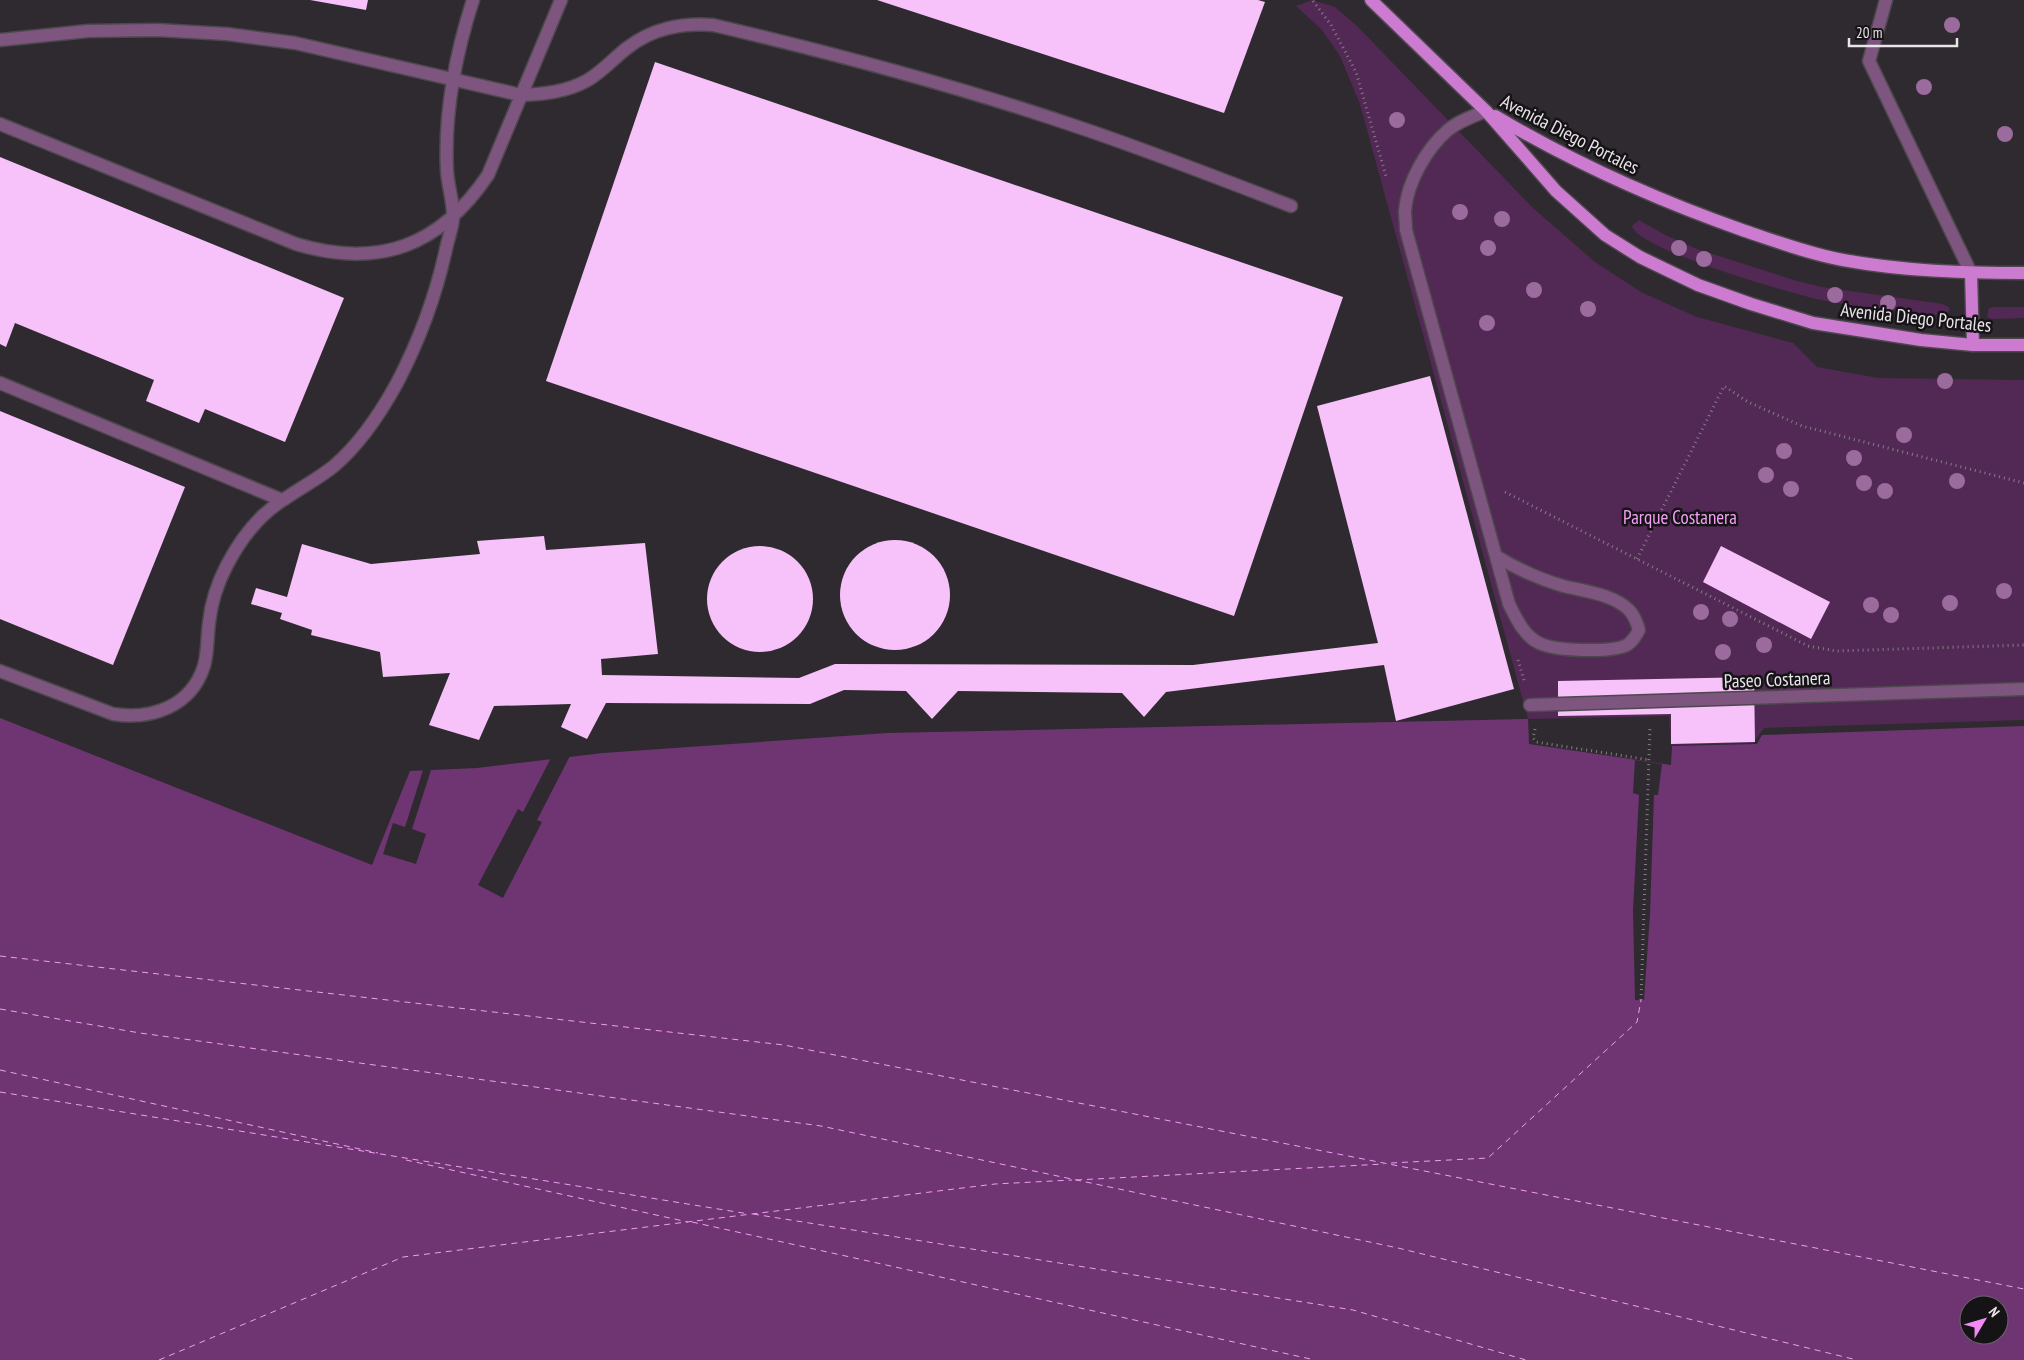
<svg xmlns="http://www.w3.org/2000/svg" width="2024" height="1360" font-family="'PT Sans Narrow',sans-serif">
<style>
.green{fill:#522854}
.water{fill:#6f3572;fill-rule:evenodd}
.pier{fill:#2f2a30}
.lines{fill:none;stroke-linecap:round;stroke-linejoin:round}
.ferry{stroke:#f19ef4;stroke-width:1;stroke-dasharray:6 5;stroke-linecap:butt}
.building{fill:#f7c2f9}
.service-casing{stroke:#4d484d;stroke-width:15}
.pedestrian-casing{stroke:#4d484d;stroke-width:15}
.primary-casing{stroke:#4d484d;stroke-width:15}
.path{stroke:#837f84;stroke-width:3;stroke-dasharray:1 4;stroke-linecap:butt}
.service{stroke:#7d557f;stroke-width:12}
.pedestrian{stroke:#7d557f;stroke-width:12}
.primary{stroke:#cd7bd1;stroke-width:12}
.tree{fill:#9b6b9d}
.labels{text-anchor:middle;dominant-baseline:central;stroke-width:5;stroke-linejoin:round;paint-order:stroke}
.street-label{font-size:19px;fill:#e8e4e8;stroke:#161316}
.park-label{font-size:19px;fill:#f3a0f6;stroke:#161316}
</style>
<rect width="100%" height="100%" fill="#2f2a30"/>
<g class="green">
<polygon points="1312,0 1335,7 1357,26 1533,208 1595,262 1641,292 1697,317 1793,343 1817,367 1879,378 2024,380 2024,720 1764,728 1753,743 1671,745 1669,716 1528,719 1360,104 1340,56 1322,30 1296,6"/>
<path d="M1639,220l26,15 32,14 100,32 25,6 121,17 7,4 -2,5 -6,3c-40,-6 -81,-8 -121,-16 -28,-6 -183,-50 -189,-74z"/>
<polygon points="1993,307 2024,307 2024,318 1991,319 1987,317 1989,308"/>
</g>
<path class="water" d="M0,718l372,147 38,-94 67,-3 126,-15 284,-20 641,-14 1,25 142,21 1,-19 85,-2 5,-9 262,-9v634h-2024zM1969,1305h30v30h-30z"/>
<g class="pier">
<polygon points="571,754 537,820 542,822 503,898 478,885 518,809 523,812 552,756"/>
<polygon points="1635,760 1662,764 1658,795 1654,795 1650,914 1644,1000 1635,1000 1633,911 1639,795 1633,793"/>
<polygon points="424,767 432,767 412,829 426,834 416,864 383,854 393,823 405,827"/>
</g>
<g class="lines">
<g class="ferry">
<polyline points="0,956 784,1045 2024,1289"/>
<polyline points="0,1009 140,1033 821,1126 1398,1248 1857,1360"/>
<polyline points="0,1070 378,1153"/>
<polyline points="0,1092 749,1214"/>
<polyline points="406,1160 688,1222"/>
<polyline points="1391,1163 1488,1158 1637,1022 1641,1000"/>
<polyline points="1076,1180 1384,1164"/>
<polyline points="753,1214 1353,1310 1526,1360"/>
<polyline points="692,1222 1315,1360"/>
<polyline points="159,1360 403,1257 995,1184 1072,1180"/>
</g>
</g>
<g class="building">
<polygon points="310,0 368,0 366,10"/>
<polygon points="877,0 1258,0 1265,2 1224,113"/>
<polygon points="655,62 1343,297 1234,616 546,381"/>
<polygon points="0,157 344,298 285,442 205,409 199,423 146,401 154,380 15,323 6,347 0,344"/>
<polygon points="1430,376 1514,689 1396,721 1384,665 1166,692 1144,717 1122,693 958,691 932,719 906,691 844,690 810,704 606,703 587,739 561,727 571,704 494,706 479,740 429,725 450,673 383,677 380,652 311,635 312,630 280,619 282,613 251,604 256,588 287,597 302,544 371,564 480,554 477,541 544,536 546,550 645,543 658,654 601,659 602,675 799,678 835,664 1193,665 1378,643 1317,406"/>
<polygon points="0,411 185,487 113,665 0,619"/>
<circle cx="895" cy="595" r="55"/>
<polygon points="1721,546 1830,602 1811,639 1703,582"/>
<circle cx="760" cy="599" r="53"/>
<polygon points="1754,677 1755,742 1671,744 1671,714 1558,716 1558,681"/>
</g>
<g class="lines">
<g class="service-casing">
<g id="service">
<polyline points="1886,0 1869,61 1971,273"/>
<path d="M0,40l88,-9 69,-1 70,4 68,9 226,52c23,-1 46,-3 67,-15 15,-9 25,-21 39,-32 26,-20 54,-25 86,-23 124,29 248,62 368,103 71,24 140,51 210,78"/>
<path d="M1486,111c-13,5 -27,10 -38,19 -21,18 -41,52 -43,81 0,6 1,13 1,19l103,374c7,14 15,32 30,39 16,8 72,10 88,2 6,-4 9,-9 12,-15 -2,-7 -5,-15 -10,-20 -16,-16 -46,-19 -66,-24 -24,-7 -46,-17 -67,-30"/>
<path d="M0,124l296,120c83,25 144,2 192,-69l73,-175"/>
<polyline points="0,383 282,500"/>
<path d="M0,671l113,43c38,6 78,-7 91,-48 4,-14 3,-28 5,-43 2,-19 9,-41 18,-58 13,-25 32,-50 56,-65 17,-12 35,-21 51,-34 27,-23 46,-52 63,-83 22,-42 39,-88 49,-134 2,-10 6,-20 7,-30 1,-16 -5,-32 -6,-48 -3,-59 8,-115 26,-171"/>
</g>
</g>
<g class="pedestrian-casing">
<polyline id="pedestrian" points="1530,705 2024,689"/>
</g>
<g class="primary-casing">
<g id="primary">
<polyline points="1371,0 1486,111 1556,191 1605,235 1640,257 1698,285 1751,304 1813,323 1921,340 1973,345 2024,345"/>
<path d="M1495,116c79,47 164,85 250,115 33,11 65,23 98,29 60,11 120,13 181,13"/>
<polyline points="1971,273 1973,345"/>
</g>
</g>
<g class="path">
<polyline points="1313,1 1331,25 1356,72 1386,176"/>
<polyline points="1505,492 1808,646 1836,651 2024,645"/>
<polyline points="1637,559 1724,386 1748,402 1802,426 2024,483"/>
<polyline points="1518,660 1524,680"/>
<polyline points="1535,729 1533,738 1536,742 1650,760"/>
<polyline points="1641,1000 1650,726"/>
</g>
<use href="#service" class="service"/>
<use href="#pedestrian" class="pedestrian"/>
<use href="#primary" class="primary"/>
</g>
<g class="tree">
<circle cx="1952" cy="25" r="8"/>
<circle cx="1924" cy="87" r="8"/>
<circle cx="1397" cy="120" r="8"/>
<circle cx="2005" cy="134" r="8"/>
<circle cx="1460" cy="212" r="8"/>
<circle cx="1502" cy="219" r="8"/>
<circle cx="1488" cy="248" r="8"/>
<circle cx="1679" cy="248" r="8"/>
<circle cx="1704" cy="259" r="8"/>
<circle cx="1534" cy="290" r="8"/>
<circle cx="1835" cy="295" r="8"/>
<circle cx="1888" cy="303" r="8"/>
<circle cx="1588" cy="309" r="8"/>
<circle cx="1487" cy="323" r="8"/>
<circle cx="1945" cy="381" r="8"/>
<circle cx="1904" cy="435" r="8"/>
<circle cx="1784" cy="451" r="8"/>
<circle cx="1854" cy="458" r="8"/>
<circle cx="1766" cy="475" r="8"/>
<circle cx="1957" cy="481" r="8"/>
<circle cx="1864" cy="483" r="8"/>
<circle cx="1791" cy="489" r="8"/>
<circle cx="1885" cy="491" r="8"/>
<circle cx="2004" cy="591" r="8"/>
<circle cx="1950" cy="603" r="8"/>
<circle cx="1871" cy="605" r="8"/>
<circle cx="1701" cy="612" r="8"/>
<circle cx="1891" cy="615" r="8"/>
<circle cx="1730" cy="619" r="8"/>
<circle cx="1764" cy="645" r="8"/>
<circle cx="1723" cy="652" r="8"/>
</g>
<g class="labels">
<g class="street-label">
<text transform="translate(1570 134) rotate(27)">Avenida Diego Portales</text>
<text transform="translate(1916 317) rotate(6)">Avenida Diego Portales</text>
<text transform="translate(1777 679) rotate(-2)">Paseo Costanera</text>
</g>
<g class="park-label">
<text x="1680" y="517">Parque Costanera</text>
</g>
</g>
<g transform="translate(1984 1320) rotate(52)"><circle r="24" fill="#161316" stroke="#6a676a"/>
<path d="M0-4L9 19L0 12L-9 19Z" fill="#f08bf5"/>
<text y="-8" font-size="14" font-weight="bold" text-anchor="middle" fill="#e8e4e8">N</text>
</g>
<path d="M1849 38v8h108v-8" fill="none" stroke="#e8e4e8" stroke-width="2.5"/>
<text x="1856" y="38" font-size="15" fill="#e8e4e8" stroke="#161316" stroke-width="4" paint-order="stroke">20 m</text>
</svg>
